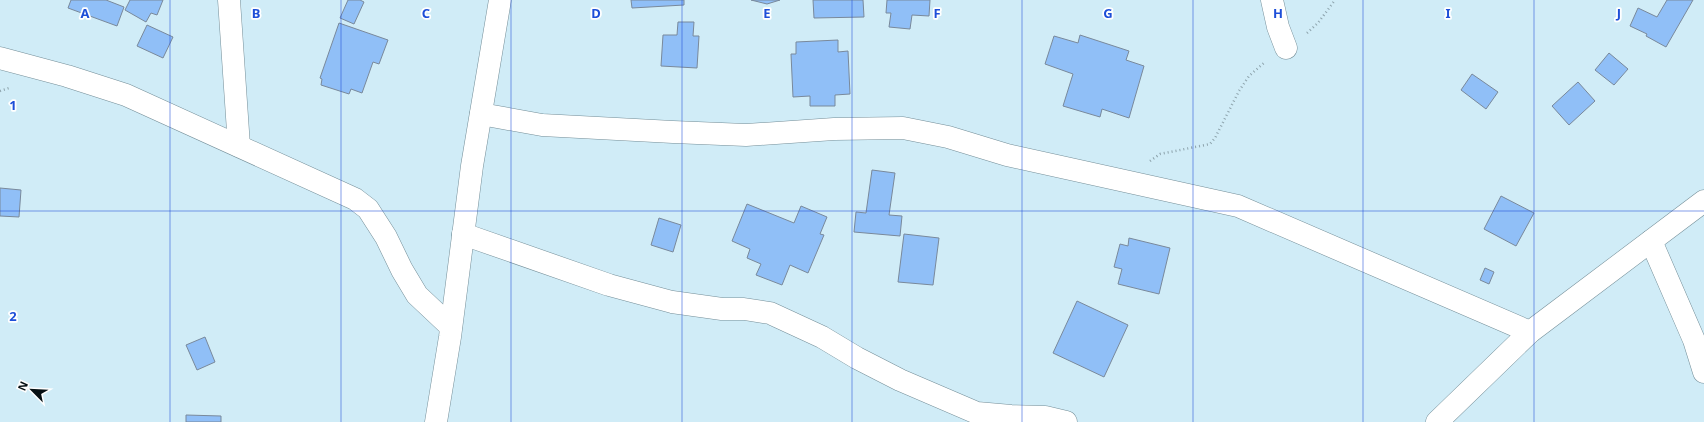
<svg xmlns="http://www.w3.org/2000/svg" width="1704" height="422" font-family="'Noto Sans',sans-serif">
<style>
.building{fill:#90bff7;stroke:#79899b}
.lines{fill:none;stroke-linecap:round;stroke-linejoin:round}
.minor-casing{stroke:#748e98;stroke-width:23}
.path{stroke:#8da3ac;stroke-width:2.5;stroke-dasharray:1 3;stroke-linecap:butt}
.minor{stroke:#fff;stroke-width:22}
.grid{fill:none;stroke:#1d4ed8;stroke-width:1;stroke-opacity:0.55}
.grid-label{font-size:13px;text-anchor:middle;font-weight:bold;fill:#1d4ed8;stroke:#fff;stroke-width:3.5;stroke-linejoin:round;paint-order:stroke}
</style>
<rect width="100%" height="100%" fill="#d0ecf7"/>
<g class="building">
<polygon points="71,0 106,0 124,7 117,26 68,8"/>
<polygon points="130,0 163,0 157,15 151,13 146,22 125,10"/>
<polygon points="348,0 360,0 364,2 354,24 340,18"/>
<polygon points="631,0 684,0 684,5 632,8"/>
<polygon points="751,0 780,0 767,4"/>
<polygon points="813,0 863,0 864,17 814,18"/>
<polygon points="887,0 930,0 929,16 912,15 910,29 889,27 891,13 886,13"/>
<polygon points="1667,0 1693,0 1666,47 1646,36 1647,34 1630,26 1638,8 1657,17"/>
<polygon points="678,22 694,22 693,36 699,36 697,68 661,66 663,35 677,35"/>
<polygon points="339,23 388,40 379,64 373,62 362,93 351,89 349,94 321,85 322,79 320,78"/>
<polygon points="147,25 173,37 163,58 137,46"/>
<polygon points="1080,35 1129,51 1126,60 1144,66 1129,118 1102,109 1100,117 1063,106 1073,74 1045,64 1054,36 1078,43"/>
<polygon points="838,40 838,52 848,51 850,94 835,95 835,106 810,106 810,96 793,97 791,54 796,54 796,42"/>
<polygon points="1609,53 1628,69 1614,85 1595,70"/>
<polygon points="1472,74 1498,92 1486,109 1461,90"/>
<polygon points="1578,82 1595,101 1569,125 1552,106"/>
<polygon points="872,170 895,173 889,215 902,216 900,236 854,232 856,212 866,213"/>
<polygon points="0,188 21,190 19,217 0,216"/>
<polygon points="1501,196 1534,213 1516,246 1484,229"/>
<polygon points="747,204 794,223 801,206 827,217 820,234 824,235 808,273 790,265 782,285 756,275 761,264 747,258 750,249 732,241"/>
<polygon points="659,218 681,225 673,252 651,245"/>
<polygon points="904,234 939,238 933,285 898,282"/>
<polygon points="1129,238 1170,248 1159,294 1118,284 1122,269 1114,267 1120,244 1128,246"/>
<polygon points="1485,268 1494,272 1489,284 1480,280"/>
<polygon points="1077,301 1128,325 1104,377 1053,353"/>
<polygon points="205,337 215,362 197,370 186,345"/>
<polygon points="186,415 221,416 221,422 186,422"/>
</g>
<g class="lines">
<g class="minor-casing">
<g id="minor">
<polyline points="229,0 239,146"/>
<polyline points="1272,0 1278,27 1286,48"/>
<polyline points="0,58 67,76 126,95 355,199 368,209 386,237 402,270 417,295 451,327"/>
<polyline points="481,114 542,125 673,132 746,135 834,129 903,128 948,137 1007,155 1238,206 1530,332"/>
<polyline points="463,234 609,285 672,302 722,309 744,309 770,313 822,337 857,358 900,380 977,413 1011,416 1045,417 1066,422"/>
<polyline points="1651,241 1694,340 1704,372"/>
<polyline points="436,422 450,337 472,166 500,0"/>
<polyline points="1437,422 1530,332 1704,201"/>
</g>
</g>
<g class="path">
<polyline points="1307,33 1318,23 1335,0"/>
<polyline points="0,91 9,88"/>
<polyline points="1150,161 1160,154 1210,144 1215,138 1239,91 1249,76 1265,62"/>
</g>
<use href="#minor" class="minor"/>
</g>
<path class="grid" d="M170,0v422M341,0v422M511,0v422M682,0v422M852,0v422M1022,0v422M1193,0v422M1363,0v422M1534,0v422M0,211h1704"/>
<g class="grid-label">
<text x="85" y="18">A</text>
<text x="256" y="18">B</text>
<text x="426" y="18">C</text>
<text x="596" y="18">D</text>
<text x="767" y="18">E</text>
<text x="937" y="18">F</text>
<text x="1108" y="18">G</text>
<text x="1278" y="18">H</text>
<text x="1448" y="18">I</text>
<text x="1619" y="18">J</text>
<text x="13" y="110">1</text>
<text x="13" y="321">2</text>
</g>
<g transform="translate(32 390) rotate(294)" stroke="#ffffff" stroke-width="3" paint-order="stroke">
<path d="M0-3L7 15L0 10L-7 15Z" fill="#061014"/>
<text y="-6" font-size="11" font-weight="bold" text-anchor="middle" fill="#061014">N</text>
</g>
</svg>
